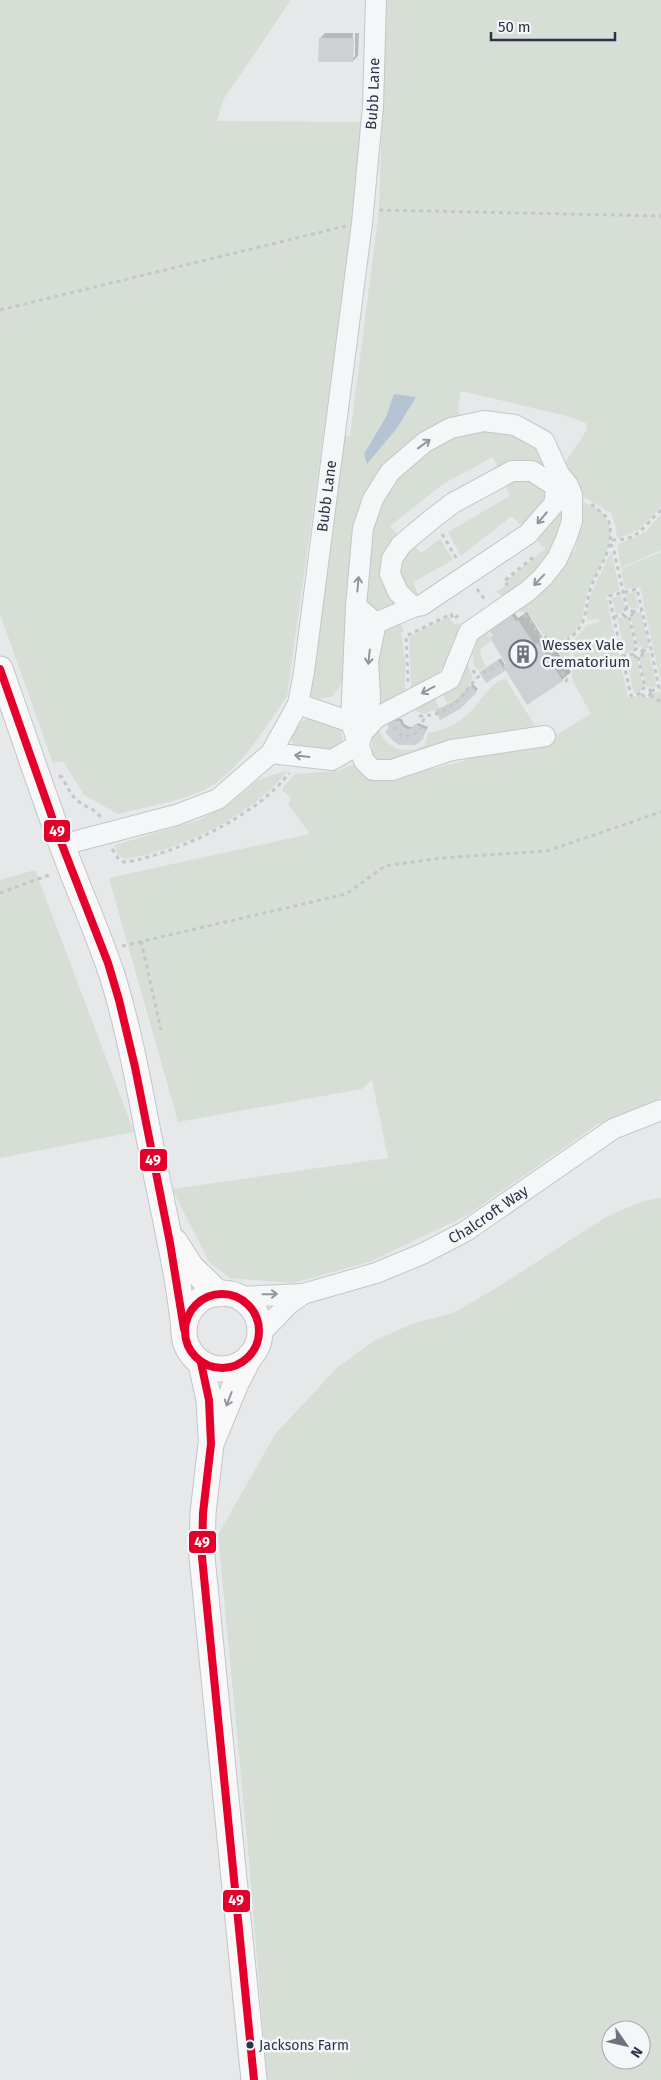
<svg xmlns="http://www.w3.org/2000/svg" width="661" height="2080" font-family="'Fira Sans',sans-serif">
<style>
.green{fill:#d6ded6;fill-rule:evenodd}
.water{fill:#b4c4d5}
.shadow{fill:#0003}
.building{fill:#ced0d3}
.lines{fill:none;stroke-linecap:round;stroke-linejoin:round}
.minor-casing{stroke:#c4c6c8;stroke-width:22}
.major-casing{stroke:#c2c5c8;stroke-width:27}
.path{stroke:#c5c6ca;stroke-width:3;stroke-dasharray:4 4;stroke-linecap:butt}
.minor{stroke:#f5f6f7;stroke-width:20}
.major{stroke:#f8f8f8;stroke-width:25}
.bus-1-casing{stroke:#f4f6f9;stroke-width:11}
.bus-1{stroke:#e4002b;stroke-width:8}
.oneway{stroke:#90959e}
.oneway2{stroke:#92969e}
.bus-dot{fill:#2b3445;stroke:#f4f6f9;stroke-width:2}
.labels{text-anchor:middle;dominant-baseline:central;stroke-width:5;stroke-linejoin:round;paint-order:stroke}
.bus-label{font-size:14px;fill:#2b3445;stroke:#f4f6f9;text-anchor:start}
.street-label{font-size:15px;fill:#2b3445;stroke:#f4f6f9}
.poi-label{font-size:15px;fill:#2b3445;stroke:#f4f6f9;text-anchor:start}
.line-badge{stroke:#f4f6f9;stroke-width:2}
.badge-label{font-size:14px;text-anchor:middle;font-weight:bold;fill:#fff}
</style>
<rect width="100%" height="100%" fill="#e6e8ea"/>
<g class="green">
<path d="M0,0h291l-68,100 -6,21 145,1 -9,102 -66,472c-22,32 -52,83 -90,97 -25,10 -53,14 -79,21l-34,-19 -21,-34 -10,2 -53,-149z"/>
<polygon points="386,0 661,0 661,507 639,530 617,539 616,527 611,513 578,493 564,464 587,430 586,423 567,416 461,391 458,410 461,419 373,491 346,670 341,684 332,697 318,699 307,694 341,435 350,436 379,210"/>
<polygon points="485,427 530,438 553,469 499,471 493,457 443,484 390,526 400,537 395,604 391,608 373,615 364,598 370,539 382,501 393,482 442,440"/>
<polygon points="520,476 543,485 548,497 522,527 512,516 461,556 448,532 510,496 504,482"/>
<path d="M576,498c11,6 26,11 31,22 12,25 -12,50 -20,73 -4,10 -2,23 -8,33 -6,10 -17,16 -28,20l-22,-32 -13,-4 48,-52 11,-7 8,-37 -7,-12z"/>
<polygon points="564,502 565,514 554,553 506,598 496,592 508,584 506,581 545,549 536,539 557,517"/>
<polygon points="661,514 661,550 621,568 617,545 645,532"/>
<path d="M440,539l13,21 -40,22 6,14 -4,1c-24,-28 -23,-22 -3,-53l9,9z"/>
<path d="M611,551l9,40 -14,4 22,103 12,-3 8,3 5,-5 8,-2v407l-63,26 -132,92 -97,46 -76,21 -63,-5 -21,-16 -37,-73 216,-31 -16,-78 -10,9 -184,33 -69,-244 201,-44 -22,-30 3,-6 -8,-7v-4l12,-13 43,-3 11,-5 9,-1 62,2 12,2 32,-8 10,-9 72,-11 45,-27 -19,-34 2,-40 13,-15 10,-2 3,-4 -13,1c-1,-27 15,-46 24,-69z"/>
<polygon points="661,552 661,684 640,587 625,589 621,569"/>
<polygon points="635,592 639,608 634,609 629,607 625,594"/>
<polygon points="621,595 625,608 622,610 622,613 616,614 612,598"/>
<polygon points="641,612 649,648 643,649 641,646 638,647 631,618 635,613"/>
<polygon points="449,617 454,625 458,623 462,627 446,665 436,674 411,688 409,638 414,633"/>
<polygon points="623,617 629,619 635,648 631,652 625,654 617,618"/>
<polygon points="398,618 404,631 401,632 405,661 405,690 376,707 375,654 385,628"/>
<path d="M486,629l5,8 -2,1 2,3 -11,8 2,11 4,6 -7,5 -5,-5c-3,-16 -1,-26 12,-37z"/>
<polygon points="571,642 569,675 555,653"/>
<polygon points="649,652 657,687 652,688 646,686 639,658 643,653"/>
<polygon points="632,656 637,659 643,687 639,692 634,693 626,658"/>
<path d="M467,662l6,16c-6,11 -14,20 -25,26l-6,-10z"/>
<path d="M505,678l32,51 -152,35 -12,-4c-1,-12 -3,-22 5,-32 8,21 27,28 47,17l3,-12c19,-3 38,-13 49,-29 9,-11 15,-20 28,-26z"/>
<polygon points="435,698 439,708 424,714 414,710 414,708 424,705"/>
<path d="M314,717l27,12 2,14 -12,10c-9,-1 -24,0 -32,-4 -19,-11 0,-30 15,-32z"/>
<path d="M288,770c-34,45 -109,81 -163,89 -7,-3 -10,-7 -10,-14l84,-25 30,-16 29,-24z"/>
<polygon points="35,870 134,1132 0,1158 0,880"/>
<path d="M661,1198v882h-394l-19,-231 -30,-314 58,-102 62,-66 37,-27 40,-17 38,-10 45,-26 108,-70 34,-15zM611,2030h30v30h-30z"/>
</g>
<polygon class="water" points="394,394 416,397 397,428 367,464 364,454 386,417"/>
<g class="shadow">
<polygon points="325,33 353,33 352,57 355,57 355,33 359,33 358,56 353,61 320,38"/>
<polygon points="504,599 518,618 527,612 543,638 546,636 571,672 562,680 506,668 504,670 480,672 501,658 505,665 508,663 494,636"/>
<polygon points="473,684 478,689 459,708 436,711 458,699"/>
<polygon points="391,718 402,719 404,724 410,727 414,727 418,723 428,727 420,742 410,744 387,730 390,728"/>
</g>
<g class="building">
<polygon points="319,38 354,38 353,62 318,62"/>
<polygon points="501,600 516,621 518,620 535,645 538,643 563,681 527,705 503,666 506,664 490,638 493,636 478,614"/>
<polygon points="498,660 505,671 486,683 479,672"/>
<polygon points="470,685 477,692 460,709 440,720 435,710 455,701"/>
<polygon points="387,720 400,721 402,726 407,729 410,729 415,724 427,730 423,737 424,738 416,745 399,745 392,740 386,733 386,730 389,729"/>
</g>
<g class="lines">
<g class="minor-casing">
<g id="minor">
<polyline points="413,607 398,592 390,574 392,559 401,545 432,519 453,503 512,471 532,471 558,488"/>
<polyline points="298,704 351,722 356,606"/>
<polyline points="351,722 364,761 373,770 392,770 452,750 545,736"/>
<polyline points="364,731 376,718 450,679 469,632 528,591 543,577 557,559 566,539 572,521 572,495 568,485 559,474 544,441 515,425 484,421 451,428 425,442 390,472 373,499 363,528 356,606 376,623"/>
<polyline points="271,753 332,760 359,744 369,713 370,697 368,661 376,623 413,607 422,605 528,534 554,504 559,474"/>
<path id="s1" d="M62,845l114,-30 42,-16 53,-46 27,-49 6,-32 58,-449 11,-117 3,-106"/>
<path id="s2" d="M237,1297l66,-3 73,-21 46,-19 44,-23 147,-102 48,-19"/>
<polyline points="259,1335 289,1304 303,1294"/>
</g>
</g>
<g class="major-casing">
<g id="major">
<path d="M0,669c23,64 44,129 68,192 15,39 32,77 45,117 18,59 28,119 40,180 11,57 25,113 31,171"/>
<polyline points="175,1242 191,1267 219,1294"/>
<circle cx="222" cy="1331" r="38"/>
<polyline points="250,1356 236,1383 211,1444 203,1513 202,1557 254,2080"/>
<polyline points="201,1363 209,1400 211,1436"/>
</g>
</g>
<g class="path">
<polyline points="379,210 661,216"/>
<polyline points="0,310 346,226"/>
<polyline points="442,534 458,561"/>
<path d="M612,540c27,1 31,-14 49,-30"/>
<polyline points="610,544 613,547 627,609"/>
<polyline points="505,585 507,584 504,581 536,555"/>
<polyline points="477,589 485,600"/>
<circle cx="628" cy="613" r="4.5"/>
<polyline points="632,612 642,610"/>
<path d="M524,615l5,4 21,32c11,-7 23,-13 30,-24 7,-10 6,-25 10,-37 9,-27 27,-40 18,-72l-18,-15"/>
<polyline points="614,617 624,614"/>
<polyline points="629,617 637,649"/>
<circle cx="638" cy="653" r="4.5"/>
<polyline points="550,651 567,680 563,684"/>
<polyline points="642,651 651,649 637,589 609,596 631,696 642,693"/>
<polyline points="622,656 634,654"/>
<polyline points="638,657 645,688"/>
<polyline points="473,670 477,678"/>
<polyline points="408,682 406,636 451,614 453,619 459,615"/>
<circle cx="646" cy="692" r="4.5"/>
<polyline points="651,691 659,688 651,649"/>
<polyline points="650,695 661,702"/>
<path d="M419,716c30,0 40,-17 57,-37 5,-6 16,-10 23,-15"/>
<polyline points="394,727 402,736 412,736 420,729 425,716"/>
<path d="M59,776l3,1c5,9 8,18 16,24 8,7 17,7 23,17"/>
<path d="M112,849l6,9 6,4c49,-6 136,-48 165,-89"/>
<polyline points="0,893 52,874"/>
<polyline points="141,941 161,1030"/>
<polyline points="122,946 346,894 385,866 441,858 547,851 661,812"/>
</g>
<use href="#minor" class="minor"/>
<use href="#major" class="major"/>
<g class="bus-1-casing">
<g id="bus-1">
<polyline points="0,669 59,837 108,963 119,1000 135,1067 170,1243 184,1329"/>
<circle cx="222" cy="1331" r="37"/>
<polyline points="201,1363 209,1400 211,1444 203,1513 202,1557 254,2080"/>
</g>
</g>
<use href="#bus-1" class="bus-1"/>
</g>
<defs><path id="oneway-shaft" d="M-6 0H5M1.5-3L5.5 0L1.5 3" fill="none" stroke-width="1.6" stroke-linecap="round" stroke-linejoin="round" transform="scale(1.25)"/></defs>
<g class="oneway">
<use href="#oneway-shaft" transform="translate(424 444) rotate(-36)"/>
<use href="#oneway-shaft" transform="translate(542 518) rotate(130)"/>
<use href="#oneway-shaft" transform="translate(539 580) rotate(134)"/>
<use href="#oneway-shaft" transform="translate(358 584) rotate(-85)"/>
<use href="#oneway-shaft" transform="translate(369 657) rotate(96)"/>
<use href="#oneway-shaft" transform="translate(428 690) rotate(152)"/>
<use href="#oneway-shaft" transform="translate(302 756) rotate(-173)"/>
<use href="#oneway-shaft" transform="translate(270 1294) rotate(-1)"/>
</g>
<use class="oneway2" href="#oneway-shaft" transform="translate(229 1399) rotate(111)"/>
<defs>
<g id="building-ring" transform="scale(1.4375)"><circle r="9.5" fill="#f4f6f9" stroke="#6c737f" stroke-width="1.5"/><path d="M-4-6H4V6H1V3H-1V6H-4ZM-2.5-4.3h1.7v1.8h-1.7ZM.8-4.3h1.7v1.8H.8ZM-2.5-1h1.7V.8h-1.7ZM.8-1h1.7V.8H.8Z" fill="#6c737f"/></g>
</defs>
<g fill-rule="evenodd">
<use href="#building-ring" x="523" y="654"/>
</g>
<circle class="bus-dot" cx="250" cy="2045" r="4.5"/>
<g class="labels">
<g class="bus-label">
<text x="259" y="2045">Jacksons Farm</text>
</g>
<g class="street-label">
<text stroke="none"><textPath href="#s1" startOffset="904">Bubb Lane</textPath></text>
<text stroke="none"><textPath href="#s1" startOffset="499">Bubb Lane</textPath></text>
<text stroke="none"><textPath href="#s2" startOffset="269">Chalcroft Way</textPath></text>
</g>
<g class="poi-label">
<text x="542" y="645">Wessex Vale<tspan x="542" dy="17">Crematorium</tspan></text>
</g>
</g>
<g class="line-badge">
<rect x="43" y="819" width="28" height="24" rx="5" fill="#e4002b"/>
<rect x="139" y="1148" width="29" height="24" rx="5" fill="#e4002b"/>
<rect x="188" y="1530" width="29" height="24" rx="5" fill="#e4002b"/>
<rect x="222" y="1889" width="29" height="24" rx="5" fill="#e4002b"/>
</g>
<g class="badge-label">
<text x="57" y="836">49</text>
<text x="153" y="1165">49</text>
<text x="202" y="1547">49</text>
<text x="236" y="1905">49</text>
</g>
<g transform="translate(626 2045) rotate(124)"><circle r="24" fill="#f4f6f9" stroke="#a4a8b1"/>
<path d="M0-4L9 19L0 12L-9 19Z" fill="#6c737f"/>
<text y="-8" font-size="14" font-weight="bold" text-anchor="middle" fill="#2b3445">N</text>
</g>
<path d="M491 32v8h124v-8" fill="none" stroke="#2b3445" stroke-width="2.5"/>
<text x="498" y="32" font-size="15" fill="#2b3445" stroke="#f4f6f9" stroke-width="4" paint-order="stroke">50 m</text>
</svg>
